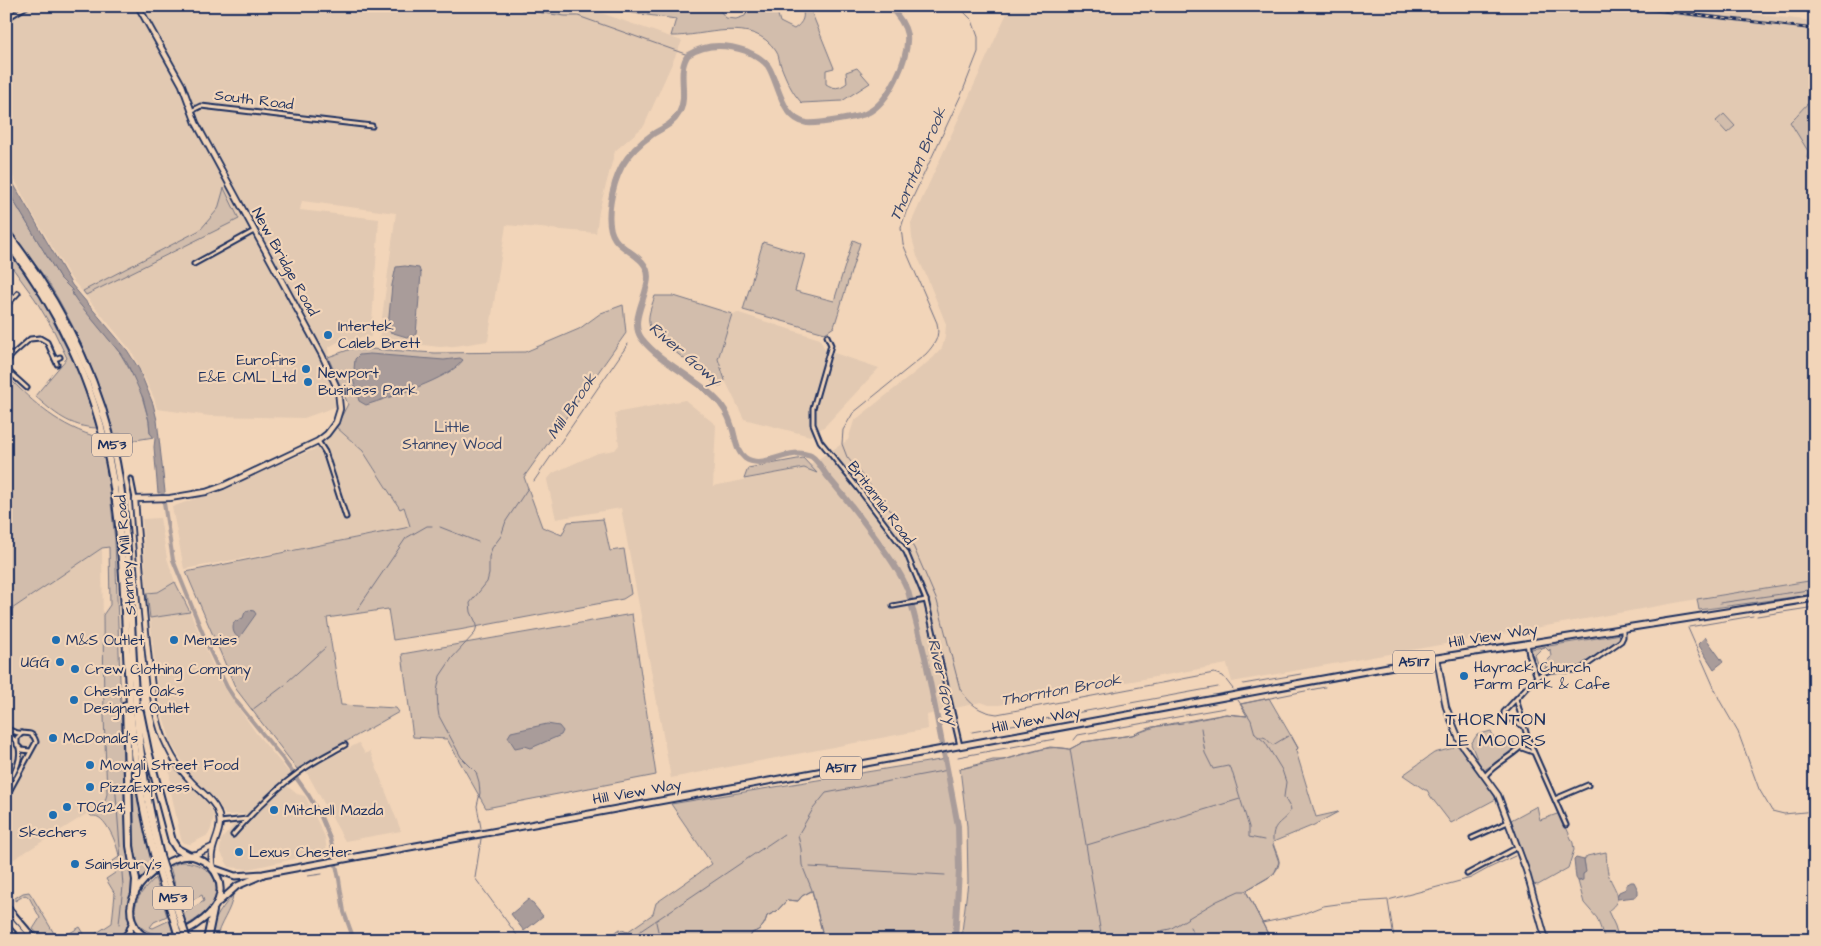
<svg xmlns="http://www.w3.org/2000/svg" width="1821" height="946" font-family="'Architects Daughter',sans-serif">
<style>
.built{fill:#e2c9b2}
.green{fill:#d2bdac;stroke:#767685}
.water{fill:#a99c9a;stroke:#707082}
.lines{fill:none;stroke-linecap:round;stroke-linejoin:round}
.stream{stroke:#707082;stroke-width:1}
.canal{stroke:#a99c9a;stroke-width:4}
.river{stroke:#a99c9a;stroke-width:6}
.minor-casing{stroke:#1b2f5e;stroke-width:7}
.tertiary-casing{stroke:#1b2f5e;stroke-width:8}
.secondary-casing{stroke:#1b2f5e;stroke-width:9}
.primary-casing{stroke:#1b2f5e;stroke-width:9}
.motorway-casing{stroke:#1b2f5e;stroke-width:10}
.minor{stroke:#f2d5b9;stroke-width:3}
.tertiary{stroke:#f2d5b9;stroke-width:4.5}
.secondary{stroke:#f2d5b9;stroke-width:5}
.primary{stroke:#f2d5b9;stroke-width:5}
.motorway{stroke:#f2d5b9;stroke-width:6}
.rail-casing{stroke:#1b2f5e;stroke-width:3}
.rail{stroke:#f2d5b9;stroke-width:1;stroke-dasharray:4;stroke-linecap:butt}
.motorway-bridge-casing{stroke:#1b2f5e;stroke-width:10;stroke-linecap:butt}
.motorway-bridge{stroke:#f2d5b9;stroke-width:6}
.poi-dot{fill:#1f6fb2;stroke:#f2d5b9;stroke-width:2}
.labels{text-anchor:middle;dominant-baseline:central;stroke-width:4.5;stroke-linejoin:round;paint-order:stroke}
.shield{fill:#f2d5b9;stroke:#5c6179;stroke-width:1}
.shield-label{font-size:14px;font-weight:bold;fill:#1b2f5e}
.street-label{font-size:15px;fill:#1b2f5e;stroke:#f2d5b9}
.poi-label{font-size:15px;fill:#1b2f5e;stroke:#f2d5b9;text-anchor:start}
.park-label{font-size:15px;fill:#36446a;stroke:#f2d5b9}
.water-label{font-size:16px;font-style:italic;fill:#37456a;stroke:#f2d5b9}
.quarter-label{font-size:18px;letter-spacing:1px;fill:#1b2f5e;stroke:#f2d5b9}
</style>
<rect width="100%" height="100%" fill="#f2d5b9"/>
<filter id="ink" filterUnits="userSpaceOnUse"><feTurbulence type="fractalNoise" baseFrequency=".02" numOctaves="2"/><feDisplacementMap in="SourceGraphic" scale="10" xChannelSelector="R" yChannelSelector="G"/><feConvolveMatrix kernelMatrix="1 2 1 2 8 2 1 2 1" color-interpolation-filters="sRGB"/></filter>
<g filter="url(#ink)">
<g class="built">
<polygon points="6,6 581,6 682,41 644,126 615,151 599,211 596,233 506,225 488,341 455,346 440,347 379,340 396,213 302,201 300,210 379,219 371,337 358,338 338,342 329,347 328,357 320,361 334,389 336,402 335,407 304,418 210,416 157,409 154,398 132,352 70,277 31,211 6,163"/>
<polygon points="1007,6 1679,6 1815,21 1815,580 1697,599 1232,682 1227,664 999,705 989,705 981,702 927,715 928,729 671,778 621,508 556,519 547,480 553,473 598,453 615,450 619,445 615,413 685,400 716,425 713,486 804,468 848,440 854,421 933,358 942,348 945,337 946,324 926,275 917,256 912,238 911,223 1007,13"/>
<polygon points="739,313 820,339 825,350 879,368 825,426 810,436 744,419 725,380 718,359 732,314"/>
<polygon points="336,427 363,451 400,509 404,507 410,526 405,528 318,545 184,569 172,507 214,492 315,449 326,440"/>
<polygon points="160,518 167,558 175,582 158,592 147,593 142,519"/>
<polygon points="102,548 104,716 107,788 105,801 98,807 6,864 6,609"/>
<polygon points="190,612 219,680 256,733 291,775 251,814 225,815 217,800 195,781 172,745 159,703 150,618"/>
<polygon points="359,743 365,754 370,751 401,831 345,841 307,773 312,767"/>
<polygon points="174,762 192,785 207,801 214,816 211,829 208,835 190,844 184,843 181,839 171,792 169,764"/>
<polygon points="286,785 297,794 305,796 325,837 327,852 248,869 229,867 220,851 221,840 236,822 250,819"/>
</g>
<g class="green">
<path d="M583,6h133l10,12 10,1 9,-3 4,-10h32l-3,9 2,7 14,7c9,-6 12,-13 7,-23h8l25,62 -8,2v14c8,5 13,5 21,-1l-1,-11 11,-4 13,15 -28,18 -40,2c-10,-10 -16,-24 -21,-37 -2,-5 -2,-11 -5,-15 -24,-36 -71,-14 -105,-15l5,-17z"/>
<path d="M1815,98v69l-8,-9 1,-7 -18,-29c9,-8 15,-18 25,-24z"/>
<polygon points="1724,114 1735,126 1727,133 1716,121"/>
<path d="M6,188l54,90 12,12 1,5 47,58 19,33 10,35 1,12 4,4 -25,4 -3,-7h-12c-15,-53 -37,-106 -66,-152 -7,-12 -40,-50 -42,-60 -2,-10 0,-23 0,-34z"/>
<polygon points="224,188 239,219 86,295 83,291 200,230 218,209"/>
<polygon points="853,240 860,243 834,327 825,333 743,310 763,242 805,255 795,291 834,301"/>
<path d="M6,247l36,52 38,76 17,53c-27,-1 -43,-15 -62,-32l32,-38 -13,-27 -19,-32 -29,-40z"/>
<path d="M655,296h19l58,18 -14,45 7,21 -5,7 -65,-51c-11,-14 -5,-25 0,-40z"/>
<polygon points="623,305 626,333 524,477 542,527 562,535 568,522 603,519 610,551 624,549 631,594 623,599 459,630 393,640 388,609 327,618 341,705 396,708 399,712 297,769 236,689 186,572 405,528 410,526 404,507 400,509 363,451 336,427 348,404 328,357 354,348 435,353 525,352 579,329 601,313"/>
<path d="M6,375c30,30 52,51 94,63l8,37 7,66 11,304 8,43 -6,17 1,19 -3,7 -15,9h-53l22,-13 6,10 3,1 23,-15 3,-29 -9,-15 9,-6 -5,-10 9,-6c-1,-11 -11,-35 -21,-40 -1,-1 -6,-1 -7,-1l-2,-3 16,-12 2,-7 -3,-78 -1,-101 7,-10 -1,-58 -7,1 -96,65z"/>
<polygon points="803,458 817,473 804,468 744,479 748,468"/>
<polygon points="1815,580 1815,594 1699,610 1697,599"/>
<polygon points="175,582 190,612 150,618 147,593 158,592"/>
<polygon points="632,614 656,775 486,808 447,739 413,737 402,654"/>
<path d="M1621,634l-2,6c-23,17 -43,38 -74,27l2,-6 4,-4 -1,-8 -1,2 -4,-4 -3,1 -7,7 4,11 3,3 -2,2 -5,-8 -4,-14z"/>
<path d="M1269,698l29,50 -2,3 20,66 22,-5 -24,13 -41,17c1,7 6,14 6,20 0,14 -22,21 -31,27l-1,4 21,41v6h-307l7,-58 -1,-56 -7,-57 33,-9h11l46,-13 20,2 13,-7 49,-7 26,-9 68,-12 21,2 -7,-12z"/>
<polygon points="1491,731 1497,745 1512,740 1515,746 1504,758 1484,770 1478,761 1471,744 1477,735"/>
<polygon points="1457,744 1488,784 1496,799 1451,823 1431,797 1427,790 1425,790 1403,775 1434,753 1453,748"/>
<path d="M946,759l12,67 1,44 -4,70h-131l-12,-49 -10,5 -4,5 -11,-1 -10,11 -10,5c-3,10 -5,13 -15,17l-3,7h-144l15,-11 7,3 26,-18 3,-11 56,-39 -41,-60z"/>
<polygon points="133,778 153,868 141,880 135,855"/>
<polygon points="1537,806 1540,820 1560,813 1573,843 1574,850 1568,868 1538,885 1533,884 1511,820"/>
<path d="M1606,852c1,7 0,17 3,24 6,16 16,22 -1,35l7,15 4,14h-14l-8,-22 -13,-15 -6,-22h3l4,-15 -1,-6 3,-4z"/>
<path d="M180,862c25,-1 47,19 32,43 -6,8 -17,15 -25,20l-4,-11 21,-13 -2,-6 -21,11 -11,-39z"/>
<path d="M155,878l12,38 -13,6 -4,5 3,1 17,-8 4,13c-20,5 -45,-4 -38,-29 3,-11 12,-18 19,-26z"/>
<polygon points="29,892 33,898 58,940 45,940 33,929 40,918 29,897 25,895 15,901 15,898 23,893"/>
<path d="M233,895c-2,17 -14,28 -17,45h-4c-2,-18 10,-32 21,-45z"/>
</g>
<g class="water">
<polygon points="6,171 72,285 127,350 139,369 153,404 157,420 165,492 158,493 154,447 155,439 150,433 149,421 143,398 127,363 120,353 77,301 73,295 72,290 60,278 6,188"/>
<polygon points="405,266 419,268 421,274 416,334 410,338 390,332 388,327 392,285 396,267"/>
<path d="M370,354l74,6 16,-2 3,2c-13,19 -73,37 -97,45l-7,-4 -6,-22 2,-20 4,-4z"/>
<path d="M249,610l5,1 2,3 -17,24c-6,-4 -7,-9 -5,-16l9,-4 2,-6z"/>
<polygon points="1705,637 1723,662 1714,669 1698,644"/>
<polygon points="547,724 559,726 563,731 561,735 531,748 525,746 515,748 508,737 511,732"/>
<polygon points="1576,858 1584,860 1586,872 1583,874 1583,880 1578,881 1576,878 1574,860"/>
<polygon points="1631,882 1634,882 1638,890 1638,895 1635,897 1618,899 1617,898 1619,892 1626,889 1626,885"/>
<polygon points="529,899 543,916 524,931 511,914"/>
</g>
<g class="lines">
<g class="stream">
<polyline points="493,6 500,8"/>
<path d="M958,6l14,14 6,17v15l-16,41 -56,119 -5,16 2,16 34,79c3,14 -2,21 -11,31l-73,59 -10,17 -1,14 5,13 43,53 24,38 23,53 23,88c10,15 19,23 37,25l217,-41 9,3 10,13"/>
<polyline points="521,10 565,16 578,16 688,55"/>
<polyline points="534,481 628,344"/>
<polyline points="440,527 478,542"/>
<polyline points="1720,603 1815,589"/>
<polyline points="357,610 406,538 427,526 432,526"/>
<polyline points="1757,616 1815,607"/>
<polyline points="1689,627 1753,616"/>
<polyline points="1688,628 1720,701 1738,732 1759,789 1772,811 1784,814 1815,811"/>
<polyline points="288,681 325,648"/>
<polyline points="1243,684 1301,674"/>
<path d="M1238,700l13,20 4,14 10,8 17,28 4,12 -2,15 7,12c-6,14 -19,12 -18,31"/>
<polyline points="1241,704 1325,687"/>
<polyline points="252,710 285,685"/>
<polyline points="1185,715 1225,708"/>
<polyline points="1054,717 1218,687"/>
<polyline points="1187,722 1226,714 1247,716"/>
<polyline points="1201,728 1205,753 1213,769 1228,766 1231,768 1249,827 1249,837 1264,840"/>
<polyline points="972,732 1051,718"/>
<polyline points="1291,735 1298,748 1296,750 1298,754"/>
<path d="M1258,737c11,-1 8,4 15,8l15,-9"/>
<polyline points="1074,740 1078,735 1183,716"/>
<polyline points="958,757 1055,739"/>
<path d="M960,769c16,-4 32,-6 47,-10 21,-6 41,-15 62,-10"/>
<polyline points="115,782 123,886 119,924"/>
<polyline points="481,828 477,806 480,793 479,782 476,772 461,757 439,716 438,710 437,691 440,676 452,658 475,633 477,625 471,612 470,603 487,582 489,574 489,557 492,548 501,536 506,521 528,488"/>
<polyline points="481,839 475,878 519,938"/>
<polyline points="1087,845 1240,799"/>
<polyline points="810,867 945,875"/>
<polyline points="308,876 322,874"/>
<polyline points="1247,893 1268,934 1268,940"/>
<polyline points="1388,901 1394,938"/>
<polyline points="656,922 660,940"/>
<polyline points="1262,923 1300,915 1323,906 1345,903 1388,900 1430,889 1471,878 1489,868 1515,856"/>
<polyline points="1190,927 1197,940"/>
<polyline points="627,940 784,834"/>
<path d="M749,940l3,-7c10,-4 12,-7 15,-17l10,-5 10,-11 11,1 4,-5 9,-5"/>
<polyline points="824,940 812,890 802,865 801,849 798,835 813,809 826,793 948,770"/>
<polyline points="1102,940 1070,749 1083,742 1132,735 1152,727 1183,723"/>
<polyline points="1146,940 1160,931 1170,929 1217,901 1239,891 1245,891 1274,874 1279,862 1273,845"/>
</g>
<polyline class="canal" points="162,490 173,560 210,651 227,687 236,701 283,759 309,796 321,817 331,841 339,879 344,912 354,940"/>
<g class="river">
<path d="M889,6c8,8 16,17 18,29 2,23 -18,68 -40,78 -9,5 -51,11 -60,10 -26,-4 -28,-40 -39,-57 -6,-8 -14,-11 -22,-15 -20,-7 -40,-8 -58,4 -12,16 1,41 -9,58 -6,11 -16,15 -26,21 -13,9 -23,18 -31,32 -9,17 -19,56 -7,73 9,13 33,18 33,38 0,19 -20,45 -6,62 19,24 51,37 73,59 8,7 14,19 17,29 4,11 3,23 13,31 18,12 40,-8 59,-4 2,1 5,1 7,2 7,4 12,15 17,21 17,20 33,41 49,63 11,16 24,32 31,51l17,66 17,86"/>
<polyline points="944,753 958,826 959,870 955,940"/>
</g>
<g class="minor-casing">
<g id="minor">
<polyline points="557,6 575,8"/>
<polyline points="6,19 27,6"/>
<polyline points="191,111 201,106 372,126"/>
<polyline points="194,264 254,231"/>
<polyline points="6,306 18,293"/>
<polyline points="827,336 831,345 813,408 813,424 820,441 858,488 906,552 926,600 960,746"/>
<polyline points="6,351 12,355 30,339 40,338 47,342 57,364"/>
<polyline points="55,359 60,357"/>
<polyline points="6,363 12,355"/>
<polyline points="6,369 27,388"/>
<polyline points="318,441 325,452 346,517"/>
<polyline points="131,479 135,499"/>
<polyline points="893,606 926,600"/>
<polyline points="1527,643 1529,655 1537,677"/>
<polyline points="1515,700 1504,712 1504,716 1523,726"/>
<path d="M6,728c4,2 9,5 13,5 9,1 14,-2 17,9l-30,55"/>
<polyline points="6,733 16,741"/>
<polyline points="22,733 17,738 17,745 22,750 30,751"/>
<polyline points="1522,748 1533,752"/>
<path d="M1485,776c12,-15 32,-21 43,-37"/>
<path d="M6,787c7,-13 16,-25 13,-39"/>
<polyline points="1555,799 1588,785"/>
<polyline points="220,822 247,819"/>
<path d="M1566,825l-38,-86 -12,-40c10,-10 22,-28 37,-29 10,-1 18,2 28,-1l40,-28 2,-4v-9"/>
<path d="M233,835c19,-22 41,-45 65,-62 14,-11 31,-19 47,-28"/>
<polyline points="1472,838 1508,822"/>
<polyline points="1467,874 1518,847"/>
</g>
</g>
<g class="tertiary-casing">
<g id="tertiary">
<path d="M138,6l44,79 14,38 126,232 16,35 2,19 -4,13 -9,12 -9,7 -95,45 -17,6 -36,6 -35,1c4,55 8,109 14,163 3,25 5,52 14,75 6,14 15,31 26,42 8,10 23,19 28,31 10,22 -11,35 -4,58"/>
<polyline points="1437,658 1446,707 1461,744 1498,795 1526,870 1546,940"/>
<polyline points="189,855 197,854 212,847"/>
</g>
</g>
<g class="secondary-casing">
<g id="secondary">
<polyline points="6,906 29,933 37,940"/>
<polyline points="6,916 28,940"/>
</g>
</g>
<g class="primary-casing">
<g id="primary">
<polyline points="215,869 235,876 263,874 1437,658 1815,598"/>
<polyline points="219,902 237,886 262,875"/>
<polyline points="122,940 129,932 132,924"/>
<path d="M156,940c-23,-3 -31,-28 -21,-47 10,-18 41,-43 62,-35 11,4 17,10 21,20 12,33 -31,56 -58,62"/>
</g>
</g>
<g class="motorway-casing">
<g id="motorway">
<path d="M6,232c53,68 93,145 110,230 16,84 13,171 21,256 4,47 12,93 23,138"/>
<path d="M6,241c52,65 88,143 104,224 16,82 14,168 21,252 4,48 12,94 24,141"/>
<polyline points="126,705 130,846 136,880 135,893"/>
<polyline points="140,712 148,751 172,841 177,849 188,855"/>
<polyline points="150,939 151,940"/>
<polyline points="207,940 213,911"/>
</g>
</g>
<use href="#minor" class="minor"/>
<use href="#tertiary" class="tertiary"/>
<use href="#secondary" class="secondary"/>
<use href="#primary" class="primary"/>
<use href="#motorway" class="motorway"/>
<g class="rail-casing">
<polyline id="rail" points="1620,6 1815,29"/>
</g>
<use href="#rail" class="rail"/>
<g class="motorway-bridge-casing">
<g id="motorway-bridge">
<polyline points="160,856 187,940"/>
<polyline points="155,858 180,940"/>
</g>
</g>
<use href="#motorway-bridge" class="motorway-bridge"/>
</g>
</g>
<g class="poi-dot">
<circle cx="328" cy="335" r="5"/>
<circle cx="306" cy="369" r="5"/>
<circle cx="308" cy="382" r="5"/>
<circle cx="56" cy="640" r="5"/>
<circle cx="174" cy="640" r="5"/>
<circle cx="60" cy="662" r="5"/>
<circle cx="75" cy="669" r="5"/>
<circle cx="1464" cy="676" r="5"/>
<circle cx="74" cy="700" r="5"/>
<circle cx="53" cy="738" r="5"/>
<circle cx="90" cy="765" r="5"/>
<circle cx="90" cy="787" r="5"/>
<circle cx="67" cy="807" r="5"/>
<circle cx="274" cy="810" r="5"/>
<circle cx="53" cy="815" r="5"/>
<circle cx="239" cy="852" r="5"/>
<circle cx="75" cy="864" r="5"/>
</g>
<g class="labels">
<g class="shield">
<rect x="92" y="433.5" width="40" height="23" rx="4"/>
<rect x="1393" y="650.5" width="42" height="23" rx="4"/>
<rect x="820" y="756.5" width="42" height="23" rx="4"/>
<rect x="153" y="886.5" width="40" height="23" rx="4"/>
</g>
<g class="shield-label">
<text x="112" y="445">M53</text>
<text x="1414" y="662">A5117</text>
<text x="841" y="768">A5117</text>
<text x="173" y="898">M53</text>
</g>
<g class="street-label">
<text transform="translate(254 100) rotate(7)">South Road</text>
<text transform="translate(285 262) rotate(61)">New Bridge Road</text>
<text transform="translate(881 503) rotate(53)">Britannia Road</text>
<text transform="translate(126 555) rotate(-95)">Stanney Mill Road</text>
<text transform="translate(1493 636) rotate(-9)">Hill View Way</text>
<text transform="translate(1036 720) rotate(-11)">Hill View Way</text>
<text transform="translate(637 792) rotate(-10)">Hill View Way</text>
</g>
<g class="poi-label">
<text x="338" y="326">Intertek<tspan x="338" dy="17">Caleb Brett</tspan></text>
<text x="296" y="360" text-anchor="end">Eurofins<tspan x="296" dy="17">E&amp;E CML Ltd</tspan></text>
<text x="318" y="373">Newport<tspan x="318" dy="17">Business Park</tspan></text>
<text x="66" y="640">M&amp;S Outlet</text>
<text x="184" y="640">Menzies</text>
<text x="50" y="662" text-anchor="end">UGG</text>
<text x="1474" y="667">Hayrack Church<tspan x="1474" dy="17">Farm Park &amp; Cafe</tspan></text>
<text x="85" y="669">Crew Clothing Company</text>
<text x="84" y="691">Cheshire Oaks<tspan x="84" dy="17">Designer Outlet</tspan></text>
<text x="63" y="738">McDonald's</text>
<text x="100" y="765">Mowgli Street Food</text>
<text x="100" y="787">PizzaExpress</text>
<text x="77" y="807">TOG24</text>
<text x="284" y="810">Mitchell Mazda</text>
<text x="53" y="832" text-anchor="middle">Skechers</text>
<text x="249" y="852">Lexus Chester</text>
<text x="85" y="864">Sainsbury's</text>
</g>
<g class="park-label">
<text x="452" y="427">Little<tspan x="452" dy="17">Stanney Wood</tspan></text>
</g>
<g class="water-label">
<text transform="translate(918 164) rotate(-67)">Thornton Brook</text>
<text transform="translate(685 354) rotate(40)">River Gowy</text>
<text transform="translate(572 406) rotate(-56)">Mill Brook</text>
<text transform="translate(943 682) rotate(77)">River Gowy</text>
<text transform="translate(1061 690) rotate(-10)">Thornton Brook</text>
</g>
<g class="quarter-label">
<text x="1496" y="719">THORNTON<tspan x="1496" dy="21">LE MOORS</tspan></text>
</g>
</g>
<rect width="1821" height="946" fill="none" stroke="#f2d5b9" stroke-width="25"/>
<rect x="12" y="12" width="1796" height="921" fill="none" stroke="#1b2f5e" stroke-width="2" filter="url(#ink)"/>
</svg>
